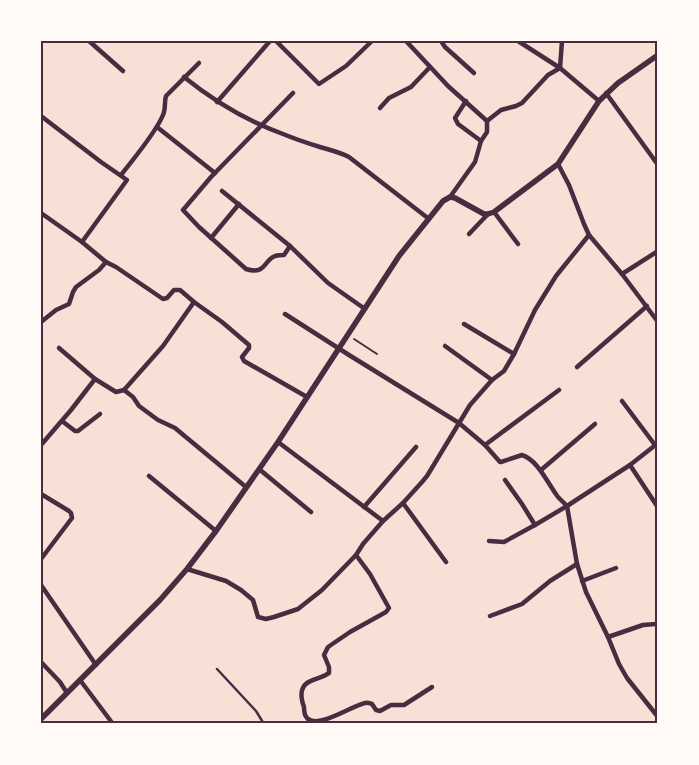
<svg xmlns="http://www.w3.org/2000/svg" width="699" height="765" font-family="'Fira Sans Condensed',sans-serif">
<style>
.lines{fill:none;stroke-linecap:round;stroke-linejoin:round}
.path{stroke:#4a2c40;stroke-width:2}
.service{stroke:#4a2c40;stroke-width:2.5}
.minor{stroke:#4a2c40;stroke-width:4.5}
.tertiary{stroke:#4a2c40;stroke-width:5.5}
.neatline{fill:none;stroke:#4a2c40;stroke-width:2}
</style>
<rect width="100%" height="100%" fill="#f7e1d7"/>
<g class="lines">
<polyline class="path" points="354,339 377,354"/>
<polyline class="service" points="217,669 256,711 264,724"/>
<g class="minor">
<polyline points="89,41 123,71"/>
<polyline points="276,41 319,84 346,66 372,41"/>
<polyline points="406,41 448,86 487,121"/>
<polyline points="441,41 445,47 474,73"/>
<polyline points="518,41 560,68 599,101"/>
<polyline points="560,68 562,41"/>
<path d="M184,77c31,25 63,44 99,57 12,5 24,9 37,13 10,3 19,5 29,10l80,62"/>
<polyline points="606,93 658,165"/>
<polyline points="466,101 455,118 458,124 481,141"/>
<polyline points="217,102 270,41"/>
<polyline points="380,108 389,98 411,87 430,67"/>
<polyline points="41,116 101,162 127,180 82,242"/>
<polyline points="487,121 501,110 516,106 522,103 548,75 560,68"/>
<polyline points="157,127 215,173"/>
<polyline points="558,164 569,185 584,224 589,235 622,274 658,322"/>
<path d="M121,175c13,-17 34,-41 42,-60 3,-6 1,-13 3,-19l33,-33"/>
<polyline points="222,191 290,246 328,283 365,309"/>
<polyline points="450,197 475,162 481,141 487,132 487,121"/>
<polyline points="494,212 518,244"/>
<polyline points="41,213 82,242 106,262 116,267 163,299 167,298 174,290 180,290 194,302 222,322 249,345 249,348 242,357 244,361 307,397"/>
<polyline points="469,234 488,214"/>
<polyline points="211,238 239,204"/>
<path d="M290,246l-6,9c-3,0 -6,0 -9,1 -12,5 -9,19 -29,13l-47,-42 -16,-17 28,-33 82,-84"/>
<polyline points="622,274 658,251"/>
<path d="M285,314l64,41 110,68 26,22 15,17h1l21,-7c16,5 26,29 36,42 3,3 6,6 9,9"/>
<polyline points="41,322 56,310 69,304 73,292 76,287 99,270 106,262"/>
<polyline points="464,324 514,354"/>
<polyline points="445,346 492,380"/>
<polyline points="59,348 95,379 116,392 124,390 133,397 139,406 158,420 175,428 246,487"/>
<polyline points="577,367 647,306"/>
<polyline points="124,390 163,346 194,302"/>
<polyline points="622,401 655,445"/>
<polyline points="62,421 75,431 78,431 100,414"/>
<polyline points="278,442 383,521"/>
<polyline points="41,445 71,410 95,379"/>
<polyline points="485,445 559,390"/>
<polyline points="630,465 657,506"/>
<polyline points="259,469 311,512"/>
<polyline points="541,470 595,424"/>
<polyline points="149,476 216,531"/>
<polyline points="505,480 522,504 535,525"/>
<polyline points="41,494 69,511 71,513 72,518 41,559"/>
<polyline points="403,503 446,562"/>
<polyline points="567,506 577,564 586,592 608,637 619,664 627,678 658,717"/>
<polyline points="364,507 416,447"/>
<polyline points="489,541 504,542 535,525 567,506 630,465 658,443"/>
<path d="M356,555l14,19 19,34 -3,4 -36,20 -22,15 -4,8 5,12v6c-7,6 -23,6 -26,15 -3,5 -1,14 1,19 0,4 1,9 3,11 10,12 46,-13 58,-15 3,-1 4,0 7,1l4,6 4,1 11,-6h13l28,-18"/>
<polyline points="187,569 226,581 241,590 253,600 258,617 266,619 274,617 298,609 322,590 356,555 363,544 383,521 403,503 422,482 427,476 470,405 492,380 504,371 514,354 535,310 556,276 589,235"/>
<polyline points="582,581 616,568"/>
<polyline points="41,585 96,665"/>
<polyline points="490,616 522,604 550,581 577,564"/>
<polyline points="608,637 643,625 656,624"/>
<polyline points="41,662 60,682 67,693"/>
<polyline points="80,680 113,724"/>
</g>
<polyline class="tertiary" points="41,719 160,600 187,569 216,531 278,442 399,256 443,201 450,197 455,198 484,214 488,214 494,212 558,164 599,101 618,83 658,55"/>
</g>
<rect width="699" height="765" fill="none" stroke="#fffaf5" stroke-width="85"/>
<rect x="42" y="42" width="614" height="680" class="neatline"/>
</svg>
